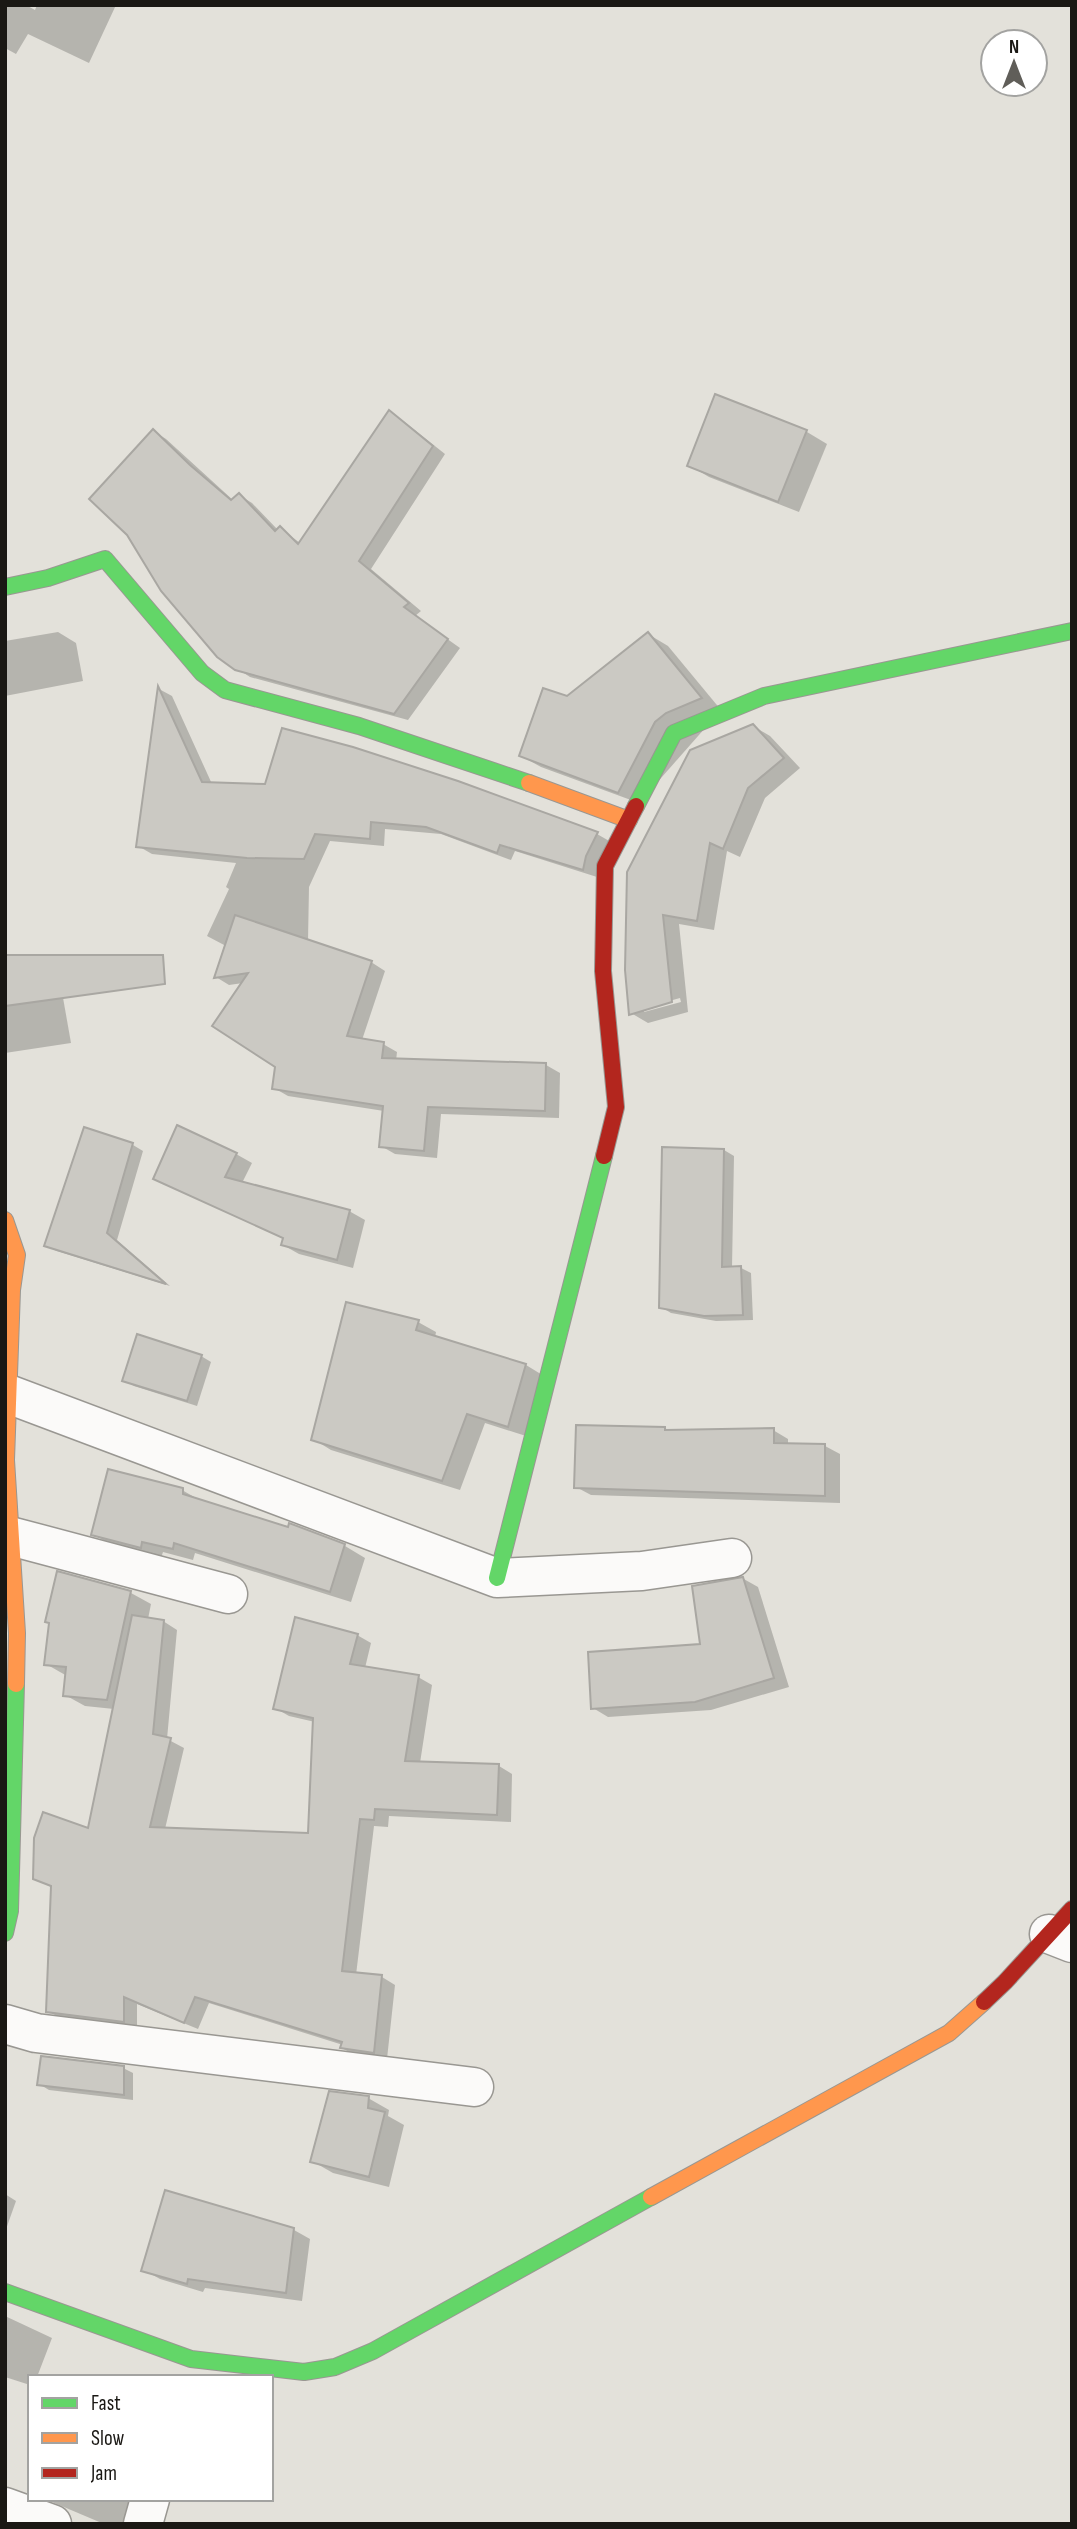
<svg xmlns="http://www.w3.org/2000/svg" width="1077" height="2529" font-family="'Sofia Sans Condensed',sans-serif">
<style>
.shadow{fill:#0003;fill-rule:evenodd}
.building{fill:#cbc9c3;stroke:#a9a7a2;stroke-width:2}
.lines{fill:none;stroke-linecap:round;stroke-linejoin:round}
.street-casing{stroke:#999792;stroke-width:41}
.fast-casing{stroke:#999792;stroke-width:18}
.slow-casing{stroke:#999792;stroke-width:18}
.jam-casing{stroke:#999792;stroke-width:18}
.street{stroke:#fbfaf9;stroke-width:38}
.fast{stroke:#63d668;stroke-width:16}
.slow{stroke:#ff974d;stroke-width:16}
.jam{stroke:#b3261e;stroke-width:16}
</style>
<rect width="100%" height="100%" fill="#e3e1da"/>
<g class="shadow">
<polygon points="5,5 26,5 35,10 37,5 116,5 89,63 28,34 16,54 5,48"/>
<polygon points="716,396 807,432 827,444 799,512 709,477 689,465"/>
<polygon points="389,412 402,420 445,454 371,569 421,611 415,616 460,648 408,720 250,677 236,668 153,431 166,439 234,501 239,495 252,503 278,530 280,528 300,543"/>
<polygon points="58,632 76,643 83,681 5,696 5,641"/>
<polygon points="648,634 668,646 721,710 639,803 541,767 521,756 567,698"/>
<polygon points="159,689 172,696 212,784 266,786 457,782 597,834 611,842 597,877 515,851 511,860 441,834 385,829 384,846 330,841 309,887 308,941 371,962 385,971 362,1040 383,1044 397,1052 396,1061 546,1065 560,1073 559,1118 441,1114 437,1158 395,1154 381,1146 384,1111 288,1096 274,1088 277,1066 243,983 229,985 216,977 226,946 207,936 229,889 226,887 236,863 152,854 138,846"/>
<path d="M753,726l17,10 30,32 -35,30 -25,59 -13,-6 -13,79 -35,-6 9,88 -40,11 -17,-10 -4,-43zM680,998l1,4 -37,10v-4z"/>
<polygon points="5,986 62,992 71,1043 5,1053"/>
<polygon points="85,1130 133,1145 143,1151 117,1240 170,1286 57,1251 46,1246"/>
<polygon points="724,1150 734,1156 732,1268 741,1268 751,1273 753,1320 716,1321 671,1313 661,1307"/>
<polygon points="236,1154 252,1163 242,1183 349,1211 365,1220 353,1268 299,1254 283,1245 285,1239 171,1187"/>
<polygon points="418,1322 436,1332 435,1338 526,1365 544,1376 526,1436 485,1423 460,1490 331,1450 313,1439"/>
<polygon points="201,1356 211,1362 197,1406 134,1386 124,1380"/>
<polygon points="665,1428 671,1432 773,1430 788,1439 788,1445 825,1446 840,1454 840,1503 591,1495 576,1487"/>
<polygon points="182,1490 203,1502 290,1529 290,1526 345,1546 365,1558 351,1602 195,1553 193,1560 163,1552 161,1558 113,1546 93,1534"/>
<polygon points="59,1573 131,1593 151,1604 148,1619 163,1621 177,1630 167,1739 184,1748 165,1829 309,1835 315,1722 289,1716 275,1708 357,1635 371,1643 365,1668 418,1677 432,1685 420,1763 499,1766 512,1774 511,1822 389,1816 388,1827 374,1826 356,1975 382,1977 395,1985 387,2059 356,2056 342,2048 343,2045 209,2003 198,2029 137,2004 137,2029 62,2019 48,2011 53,1888 34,1878 89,1831 114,1709 85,1706 65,1695 67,1676 46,1664"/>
<polygon points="742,1578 758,1587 789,1687 711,1710 608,1717 593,1708 702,1646"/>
<polygon points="123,2068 133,2073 133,2100 49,2090 39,2084"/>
<polygon points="368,2098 389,2110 388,2116 404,2125 389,2187 333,2173 312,2161"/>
<polygon points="5,2194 16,2201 5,2232"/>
<polygon points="294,2230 310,2239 302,2301 205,2288 203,2292 160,2279 144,2270"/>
<polygon points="5,2316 52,2338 37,2377 30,2377 30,2385 5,2377"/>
<polygon points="45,2499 146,2499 136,2524 104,2524"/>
</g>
<g class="building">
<polygon points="715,394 807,430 778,502 687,466"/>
<polygon points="389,410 433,446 359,561 409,603 404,607 448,639 394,714 235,670 217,657 161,591 127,535 89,499 153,429 190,465 231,500 239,493 275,531 280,526 298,544"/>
<polygon points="648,632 702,698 666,713 655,722 618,793 519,756 543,688 567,696"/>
<polygon points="158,686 202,782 265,784 282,728 353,747 458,781 598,832 586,856 583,870 500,845 497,853 426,827 371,822 370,839 315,834 304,859 247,858 136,847"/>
<polygon points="753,724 784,758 748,788 723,849 710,843 697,921 663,915 672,1002 629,1015 625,970 627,872 690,750"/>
<polygon points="235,915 372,961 347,1036 384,1042 382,1058 546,1063 545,1111 428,1107 424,1151 379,1147 383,1106 272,1089 275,1067 212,1026 248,973 214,978"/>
<polygon points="5,955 163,955 165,984 5,1006"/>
<polygon points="177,1125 237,1153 225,1177 350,1210 337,1260 281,1245 283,1238 153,1179"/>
<polygon points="84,1127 133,1143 107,1233 166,1284 44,1246"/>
<polygon points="662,1147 724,1149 722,1267 741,1266 743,1315 704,1316 659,1308"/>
<polygon points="346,1302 419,1320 416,1330 526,1364 508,1427 467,1414 442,1481 311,1440"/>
<polygon points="137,1334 202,1355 187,1401 122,1381"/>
<polygon points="576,1425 665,1427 665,1430 774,1428 774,1443 825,1444 825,1496 574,1488"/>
<polygon points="108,1469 183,1488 183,1494 288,1527 289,1523 345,1544 330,1592 174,1543 173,1549 142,1542 141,1548 91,1535"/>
<polygon points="57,1571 131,1591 107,1700 63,1696 66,1667 44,1665 49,1623 45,1622"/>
<polygon points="743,1577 774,1678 695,1702 591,1709 588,1652 700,1644 692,1586"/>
<polygon points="132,1615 164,1620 153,1734 171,1738 150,1827 308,1833 313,1718 273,1709 295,1617 358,1634 350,1664 419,1675 405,1761 499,1764 497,1815 375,1809 374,1820 360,1819 342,1971 382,1975 374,2053 340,2048 342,2042 195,1997 184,2023 124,1997 124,2022 46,2012 51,1886 33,1879 34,1838 43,1812 88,1828"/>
<polygon points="41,2056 124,2066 124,2095 37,2085"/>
<polygon points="329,2091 369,2096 368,2108 385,2112 369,2177 310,2162"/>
<polygon points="165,2190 294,2228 286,2293 188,2279 187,2284 141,2271"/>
</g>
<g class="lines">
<g class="street-casing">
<g id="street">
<polyline points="8,1394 497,1578 642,1571 732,1558"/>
<polyline points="10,1536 228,1594"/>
<polyline points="1049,1934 1072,1943"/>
<polyline points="5,2024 36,2033 474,2087"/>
<polyline points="5,2507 52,2524"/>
<polyline points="143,2524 150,2499"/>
</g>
</g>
<g class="fast-casing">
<g id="fast">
<polyline points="5,587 48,578 105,559 202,673 225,690 359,726 529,783"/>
<polyline points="636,806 674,733 764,696 1072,631"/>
<polyline points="497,1578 604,1156"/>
<polyline points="5,1933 10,1911 16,1684"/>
<polyline points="5,2292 191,2359 304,2372 335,2367 373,2351 651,2197"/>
</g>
</g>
<g class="slow-casing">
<g id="slow">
<polyline points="529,783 629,820"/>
<polyline points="5,1220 17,1255 12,1290 6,1460 17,1633 16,1684"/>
<polyline points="651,2197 949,2033 984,2002"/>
</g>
</g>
<g class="jam-casing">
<g id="jam">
<polyline points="604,1156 616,1107 603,971 605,866 636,806"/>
<polyline points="984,2002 1005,1982 1072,1909"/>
</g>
</g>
<use href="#street" class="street"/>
<use href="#fast" class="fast"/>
<use href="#slow" class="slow"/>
<use href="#jam" class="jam"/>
</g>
<rect width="1077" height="2529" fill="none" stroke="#1a1814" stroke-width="14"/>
<rect x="28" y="2375" width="245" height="126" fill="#ffffff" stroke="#a3a3a1" stroke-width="2"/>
<rect x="42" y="2398" width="35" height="10" fill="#63d668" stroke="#a3a3a1" stroke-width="2"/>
<text x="91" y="2410" font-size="21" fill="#1a1814">Fast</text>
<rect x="42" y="2433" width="35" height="10" fill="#ff974d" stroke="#a3a3a1" stroke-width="2"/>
<text x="91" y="2445" font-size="21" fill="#1a1814">Slow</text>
<rect x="42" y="2468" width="35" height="10" fill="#b3261e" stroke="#a3a3a1" stroke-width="2"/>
<text x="91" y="2480" font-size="21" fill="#1a1814">Jam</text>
<g transform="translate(1014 63)"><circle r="33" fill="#ffffff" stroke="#a3a3a1" stroke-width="2"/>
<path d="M0-5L12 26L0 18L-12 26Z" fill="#605e59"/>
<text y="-10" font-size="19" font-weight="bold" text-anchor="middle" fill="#1a1814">N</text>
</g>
</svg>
